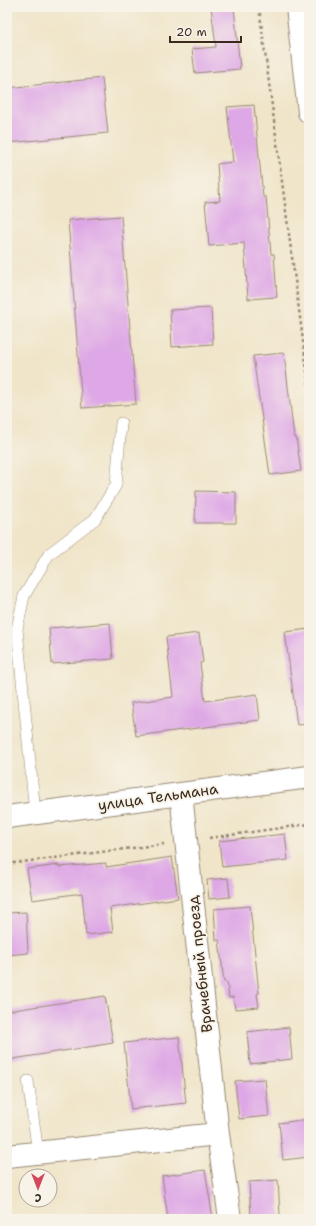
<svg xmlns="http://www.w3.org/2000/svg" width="316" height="1226" font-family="'Shantell Sans',sans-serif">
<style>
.building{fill:#dea7e6}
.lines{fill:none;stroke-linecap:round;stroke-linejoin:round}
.service-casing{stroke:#968874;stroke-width:12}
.minor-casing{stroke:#968874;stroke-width:24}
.tertiary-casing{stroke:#968874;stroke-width:24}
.path{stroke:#968874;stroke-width:2.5;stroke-dasharray:3 3;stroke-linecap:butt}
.service{stroke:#fff;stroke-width:11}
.minor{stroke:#fff;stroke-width:22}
.tertiary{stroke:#fff;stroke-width:22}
.labels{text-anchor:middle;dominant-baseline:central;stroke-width:3.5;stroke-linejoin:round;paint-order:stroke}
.street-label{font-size:15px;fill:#3b2a1e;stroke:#f7f3e8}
</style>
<rect width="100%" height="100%" fill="#f7f3e8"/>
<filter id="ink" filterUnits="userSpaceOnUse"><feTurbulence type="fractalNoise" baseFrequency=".025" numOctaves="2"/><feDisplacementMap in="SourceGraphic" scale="8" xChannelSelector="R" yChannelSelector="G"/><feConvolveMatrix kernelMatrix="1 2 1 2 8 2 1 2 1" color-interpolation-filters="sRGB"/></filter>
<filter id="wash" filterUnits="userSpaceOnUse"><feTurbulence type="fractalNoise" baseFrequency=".012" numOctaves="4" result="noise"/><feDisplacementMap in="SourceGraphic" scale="16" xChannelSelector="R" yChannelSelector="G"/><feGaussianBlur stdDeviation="0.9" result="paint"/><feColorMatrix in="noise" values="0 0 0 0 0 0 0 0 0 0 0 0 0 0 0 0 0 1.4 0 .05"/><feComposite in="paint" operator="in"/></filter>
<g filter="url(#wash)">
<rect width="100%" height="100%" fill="#f0e5c9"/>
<g id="blocks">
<g class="building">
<polygon points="211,7 234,7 240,69 195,73 192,49 216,47"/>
<polygon points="102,78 108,133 7,143 7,88"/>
<polygon points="254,105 263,197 266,197 271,254 274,254 277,297 248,299 244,243 209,246 205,202 220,201 217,164 233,162 227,107"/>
<polygon points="121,216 136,404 82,408 68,220"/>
<polygon points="211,308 213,344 172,347 170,310"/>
<polygon points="284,353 294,437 296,437 301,471 270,475 253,356"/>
<polygon points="196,491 236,492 236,523 195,523"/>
<polygon points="110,623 113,659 52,664 49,628"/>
<polygon points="309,629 309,724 297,725 285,632"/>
<polygon points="199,633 203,662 200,663 205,701 257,694 260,720 136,736 131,703 173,697 166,637"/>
<polygon points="285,834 288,860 222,867 219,841"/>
<polygon points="172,857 178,898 110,908 113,932 86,935 82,893 32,900 27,869 59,865 59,867 106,863 106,867"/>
<polygon points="228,878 230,897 209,899 207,880"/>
<polygon points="250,906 259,993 257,994 259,1007 235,1009 233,997 229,998 227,982 224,982 219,940 216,940 214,909"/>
<polygon points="26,912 28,953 7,955 7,913"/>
<polygon points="105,996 113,1043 7,1060 7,1011"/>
<polygon points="289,1027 292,1059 250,1064 247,1032"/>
<polygon points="179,1037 186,1103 131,1109 124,1043"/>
<polygon points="265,1079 269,1116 239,1119 235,1081"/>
<polygon points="309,1119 309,1157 283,1160 279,1123"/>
<polygon points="205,1170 213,1219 168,1219 162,1176"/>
<polygon points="278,1180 280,1215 251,1217 249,1182"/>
</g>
</g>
</g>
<g filter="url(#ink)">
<use href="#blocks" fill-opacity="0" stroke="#968874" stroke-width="1"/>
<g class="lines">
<g class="service-casing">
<g id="service">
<polyline points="35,813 17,629 24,596 49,554 95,519 116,485 121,423"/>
<polyline points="28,1081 38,1153"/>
</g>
</g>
<g class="minor-casing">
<g id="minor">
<polyline points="181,794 218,1134 230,1219"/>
<polyline points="7,1156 218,1134"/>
</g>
</g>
<g class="tertiary-casing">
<g id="tertiary">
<polyline points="297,7 309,112"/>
<polyline points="7,817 309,777"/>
</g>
</g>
<g class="path">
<polyline points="259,7 309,386"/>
<polyline points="209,838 309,824"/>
<polyline points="7,864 164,844"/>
</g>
<use href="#service" class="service"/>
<use href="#minor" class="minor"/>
<use href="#tertiary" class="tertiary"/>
</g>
</g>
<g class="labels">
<g class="street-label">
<text transform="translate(158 797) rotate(-8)">улица Тельмана</text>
<text transform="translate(200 964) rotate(-96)">Врачебный проезд</text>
</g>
</g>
<rect width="316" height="1226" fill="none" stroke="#f7f3e8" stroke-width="24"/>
<g transform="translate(38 1188) rotate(180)"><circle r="19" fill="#f7f3e8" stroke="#aca397"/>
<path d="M0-3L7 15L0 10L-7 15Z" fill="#d1495b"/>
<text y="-6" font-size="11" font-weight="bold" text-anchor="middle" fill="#3b2a1e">С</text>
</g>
<path d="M170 36v6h71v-6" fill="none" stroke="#3b2a1e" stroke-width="2"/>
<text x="176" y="36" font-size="12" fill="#3b2a1e" stroke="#f7f3e8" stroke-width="3" paint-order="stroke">20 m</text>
</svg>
